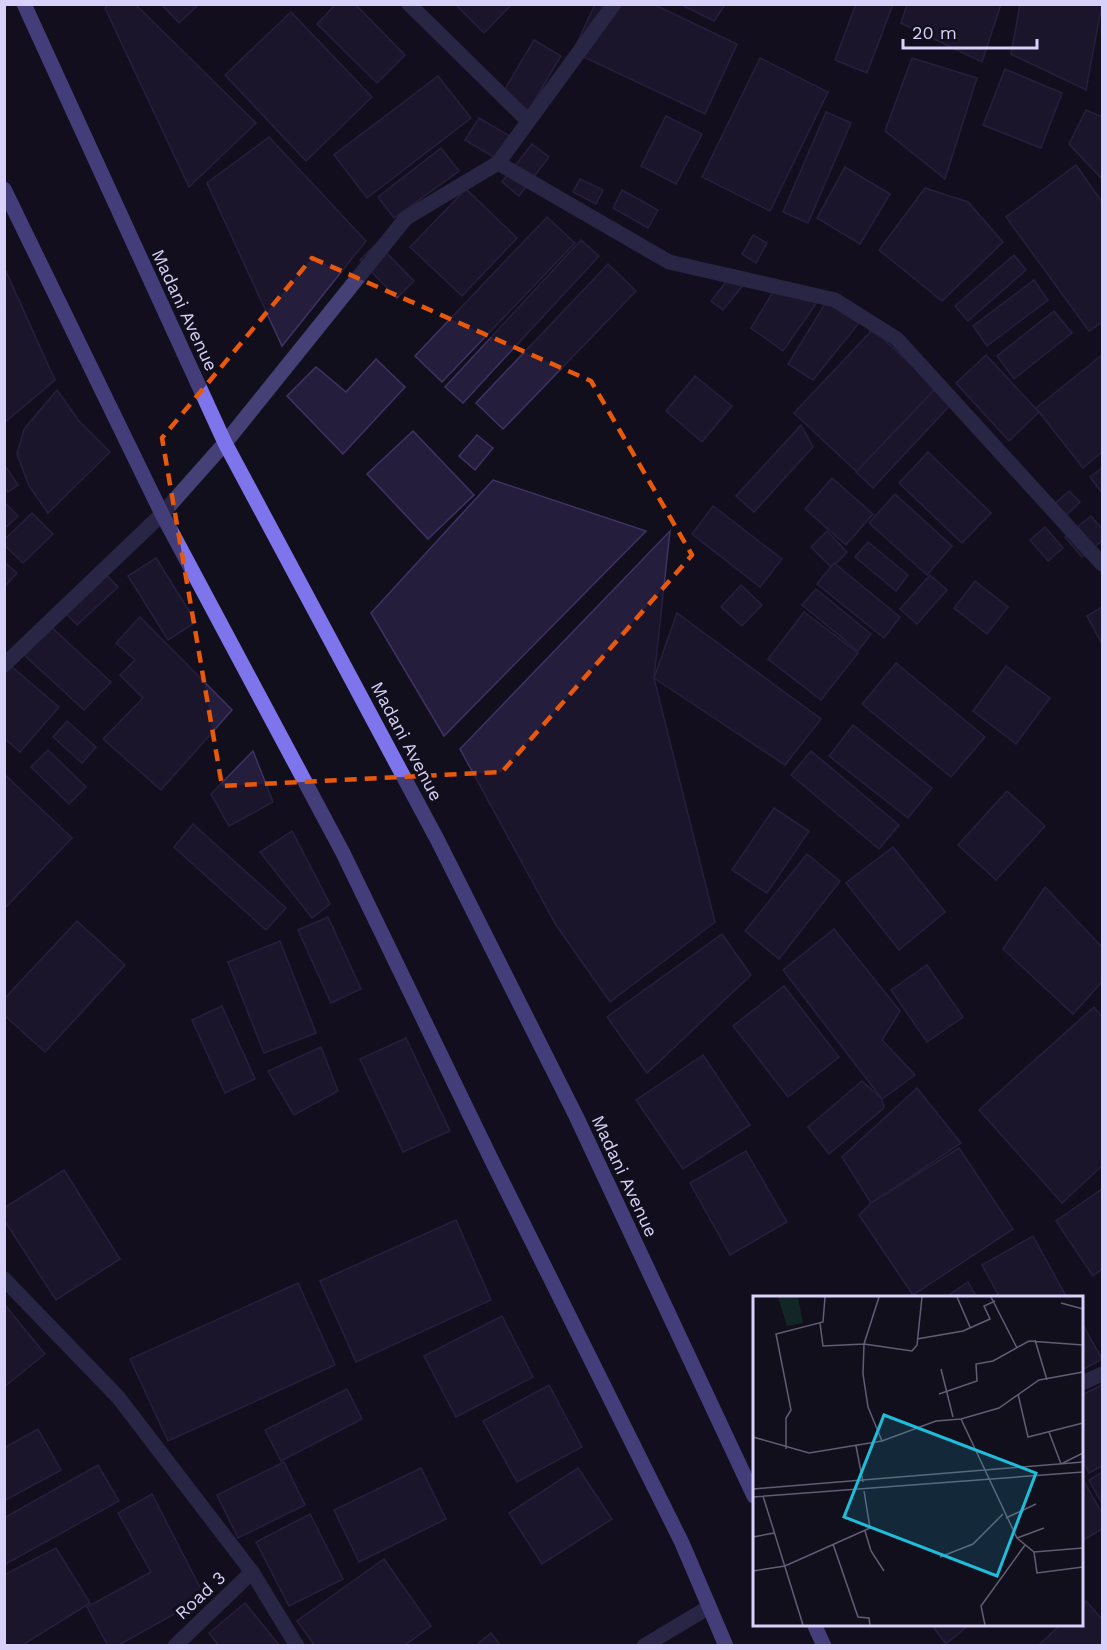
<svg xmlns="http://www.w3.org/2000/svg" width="1107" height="1650" font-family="'Work Sans',sans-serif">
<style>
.building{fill:#251d3c;stroke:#3f3265;stroke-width:1.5}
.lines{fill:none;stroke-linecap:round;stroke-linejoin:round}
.minor{stroke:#454076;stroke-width:15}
.secondary{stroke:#7e75ec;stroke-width:15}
.marked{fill:none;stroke:#e8590c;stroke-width:4.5;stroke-dasharray:12 8;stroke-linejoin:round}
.labels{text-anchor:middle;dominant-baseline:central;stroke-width:6;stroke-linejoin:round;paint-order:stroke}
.street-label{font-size:18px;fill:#d8d1f9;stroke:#120f1d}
.inset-road{fill:none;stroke:#615d75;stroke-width:1.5}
.view{fill:#1ebdd9;fill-opacity:0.15;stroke:#1ebdd9;stroke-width:3}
.inset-edge{fill:none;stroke:#d8d1f9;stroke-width:3}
</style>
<rect width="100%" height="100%" fill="#120f1d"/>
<g class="building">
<polygon points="109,4 135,4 256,123 189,187 105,8"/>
<polygon points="161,4 199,4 179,23"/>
<polygon points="336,4 355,4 405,55 377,83 317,24"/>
<polygon points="455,4 512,4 484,33"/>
<polygon points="595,4 653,4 737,44 705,114 573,52"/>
<polygon points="680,4 724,4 725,5 714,21"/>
<polygon points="856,4 893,4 867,73 835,60"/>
<polygon points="907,4 1001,4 982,62 901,23"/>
<polygon points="1020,4 1102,4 1086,90 1011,54"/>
<polygon points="291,12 372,97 306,161 225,75"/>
<polygon points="534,40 561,56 529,110 502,94"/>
<polygon points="760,58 828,92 770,211 702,177"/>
<polygon points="912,58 977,78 945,179 885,131"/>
<polygon points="1005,69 1062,93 1041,148 983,125"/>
<polygon points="438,76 471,118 367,198 334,155"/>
<polygon points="1086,110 1102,117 1102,179 1069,144"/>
<polygon points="826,112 851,123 808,223 783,212"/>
<polygon points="666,116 702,134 676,184 641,166"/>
<polygon points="479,118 516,140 502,162 465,140"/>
<polygon points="269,137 366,241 282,346 207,183"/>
<polygon points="532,144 549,157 519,196 502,182"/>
<polygon points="441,148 459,171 394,218 378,197"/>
<polygon points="1076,165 1102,202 1102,322 1089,331 1006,217"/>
<polygon points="845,167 890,194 860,244 817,218"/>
<polygon points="580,179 603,190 596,204 573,192"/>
<polygon points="925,188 968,202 1003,242 942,301 879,250"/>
<polygon points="466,189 517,238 462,296 410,247"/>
<polygon points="622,190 658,210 648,228 613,208"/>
<polygon points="547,217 575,243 442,382 415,356"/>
<polygon points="753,235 767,243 756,263 742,254"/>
<polygon points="581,240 599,256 463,403 445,387"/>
<polygon points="377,243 414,281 397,298 360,260"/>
<polygon points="1014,255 1026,270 968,321 955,306"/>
<polygon points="608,264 636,291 503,429 476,403"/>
<polygon points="4,267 55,380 4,423"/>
<polygon points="732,274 744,284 723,310 711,301"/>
<polygon points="1034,280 1048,300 987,346 973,326"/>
<polygon points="779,282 820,298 783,351 751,328"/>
<polygon points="826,302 859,323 813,380 788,364"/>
<polygon points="1054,311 1072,333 1014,379 997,356"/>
<polygon points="873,329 936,388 858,473 794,413"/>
<polygon points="986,355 1039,412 1009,441 956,383"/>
<polygon points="1102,355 1102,452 1083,468 1036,408"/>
<polygon points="376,359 405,387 343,454 287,396 316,367 346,392"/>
<polygon points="695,376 732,406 702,442 666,411"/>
<polygon points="938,386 954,401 873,488 856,472"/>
<polygon points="57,390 79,421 110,452 48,513 29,486 17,454 24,429"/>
<polygon points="801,425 813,447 754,512 736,496"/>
<polygon points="413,431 474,495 428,539 367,474"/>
<polygon points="477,435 493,448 475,470 459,456"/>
<polygon points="928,452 991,513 962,543 899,483"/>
<polygon points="4,464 18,485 8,492 4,486"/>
<polygon points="1102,468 1102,493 1090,477"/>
<polygon points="832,478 873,514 846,545 805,509"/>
<polygon points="493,480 646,531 444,736 371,613"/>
<polygon points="1069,491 1080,502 1058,523 1047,511"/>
<polygon points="895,494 952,546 927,575 869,523"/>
<polygon points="4,502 18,516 4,529"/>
<polygon points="713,506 782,559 760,587 692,534"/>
<polygon points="32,513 53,534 23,563 4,545 4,540"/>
<polygon points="1091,516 1102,529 1102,541 1082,557 1065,537"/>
<polygon points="1045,527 1063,548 1048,561 1030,540"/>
<polygon points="670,531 654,678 715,922 610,1002 556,925 460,749"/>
<polygon points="827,531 847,552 832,568 811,547"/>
<polygon points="868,542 908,575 896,591 855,557"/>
<polygon points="156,558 196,622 168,640 128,576"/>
<polygon points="4,562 17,573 4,587"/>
<polygon points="834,563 900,617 884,638 817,584"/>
<polygon points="98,566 118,587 77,625 58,605"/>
<polygon points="930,575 947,590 917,624 900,609"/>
<polygon points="975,581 1008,607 987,634 954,608"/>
<polygon points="741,585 762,605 742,626 721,607"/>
<polygon points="816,589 871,634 858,651 802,605"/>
<polygon points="1102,607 1102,644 1087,616"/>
<polygon points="804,612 858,653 821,700 768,659"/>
<polygon points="677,613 821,719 785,765 654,678"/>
<polygon points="140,617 232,710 161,790 103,739 143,698 120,675 135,660 116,643"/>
<polygon points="49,625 111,682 84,710 22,653"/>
<polygon points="4,660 59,707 20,752 4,738"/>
<polygon points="896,663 985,737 951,777 862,704"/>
<polygon points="1006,666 1050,698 1016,744 973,711"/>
<polygon points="67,721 96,747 82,763 53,737"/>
<polygon points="853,725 932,788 908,818 829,756"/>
<polygon points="48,750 86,787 69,804 31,767"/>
<polygon points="253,751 273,802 229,826 211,794"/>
<polygon points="811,751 899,825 879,849 791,775"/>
<polygon points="4,774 72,838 4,909"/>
<polygon points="1007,791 1045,826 996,880 958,845"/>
<polygon points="774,808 809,831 767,893 732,870"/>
<polygon points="193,824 286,908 266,930 174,847"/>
<polygon points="292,831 330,904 312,918 260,852"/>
<polygon points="893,847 945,912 899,950 846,883"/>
<polygon points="807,854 840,881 779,959 745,931"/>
<polygon points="1045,887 1102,947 1102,982 1073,1014 1003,949"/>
<polygon points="328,917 361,989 331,1003 298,930"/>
<polygon points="77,921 125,965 45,1052 4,1015 4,999"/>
<polygon points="834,929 900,1011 882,1040 915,1075 882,1099 783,970"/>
<polygon points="722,934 751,975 647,1073 607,1017"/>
<polygon points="280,941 316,1033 264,1053 228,962"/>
<polygon points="927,965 963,1017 927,1042 891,990"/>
<polygon points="784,986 839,1057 788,1097 733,1026"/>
<polygon points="222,1006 255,1079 225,1093 192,1020"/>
<polygon points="1094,1007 1102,1017 1102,1166 1062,1203 979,1110"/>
<polygon points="406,1038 450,1131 403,1152 360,1059"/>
<polygon points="321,1047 338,1091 294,1115 268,1071"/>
<polygon points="703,1055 750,1125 683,1169 636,1100"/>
<polygon points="862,1081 882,1099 884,1108 829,1154 808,1127"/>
<polygon points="917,1088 961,1143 871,1203 842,1157"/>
<polygon points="959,1148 1013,1229 913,1295 859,1215 871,1203"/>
<polygon points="746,1151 787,1222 730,1255 690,1183"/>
<polygon points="64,1170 120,1259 56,1300 4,1220 4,1208"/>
<polygon points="1102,1189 1102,1269 1093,1276 1056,1221"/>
<polygon points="456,1220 491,1300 356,1362 320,1281"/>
<polygon points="1033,1236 1067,1298 1000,1298 982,1265"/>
<polygon points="968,1282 977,1298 944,1298"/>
<polygon points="298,1283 335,1365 168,1441 130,1359"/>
<polygon points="4,1304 45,1354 4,1387"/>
<polygon points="502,1316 533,1377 456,1417 424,1356"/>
<polygon points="1082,1323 1102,1359 1082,1370"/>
<polygon points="549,1385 582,1447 517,1482 483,1421"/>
<polygon points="1102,1385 1102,1466 1089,1473 1082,1459 1082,1395"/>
<polygon points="347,1389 362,1419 281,1461 265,1430"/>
<polygon points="38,1429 61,1470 4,1501 4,1448"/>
<polygon points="284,1462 305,1505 238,1538 217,1495"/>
<polygon points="98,1465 119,1501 4,1565 4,1518"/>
<polygon points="421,1468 446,1519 359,1562 334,1510"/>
<polygon points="578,1468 612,1519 542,1564 509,1513"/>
<polygon points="1102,1472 1102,1504 1089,1480"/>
<polygon points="1082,1478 1102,1513 1102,1529 1082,1541"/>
<polygon points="152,1494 205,1597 117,1646 108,1646 87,1607 151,1572 118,1513"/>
<polygon points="310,1514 343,1579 289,1606 256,1542"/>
<polygon points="56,1548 90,1603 21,1646 4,1646 4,1575"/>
<polygon points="384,1559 431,1626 404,1646 315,1646 297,1621"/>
<polygon points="1086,1601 1102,1619 1102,1646 1038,1646 1061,1624 1082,1624 1082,1605"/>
<polygon points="245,1603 280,1646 219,1646 209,1633"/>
<polygon points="931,1624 970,1624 946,1644"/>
<polygon points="491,1633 501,1646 475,1646"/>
</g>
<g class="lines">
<g class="minor">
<polyline points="409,4 528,121"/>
<polyline points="498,163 669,262 835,300 897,339 1102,564"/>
<polyline points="4,665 162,514 225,443 406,218 498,163 614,4"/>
<polyline points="4,1279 118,1397 252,1572 297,1646"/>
<polyline points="1082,1383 1102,1374"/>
<polyline points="175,1646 252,1572"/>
<polyline points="644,1646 709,1607"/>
</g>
<g class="secondary">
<polyline points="24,4 225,443 438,841 576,1116 754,1496"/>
<polyline points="4,189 162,514 343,853 493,1163 682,1543 726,1646"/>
<polyline points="814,1624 824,1646"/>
</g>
</g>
<path d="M0 0H1107V1650H0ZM312,258l279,123 101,174 -190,217 -280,14 -60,-348z" fill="#120f1d" fill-opacity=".55" fill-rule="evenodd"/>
<path class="marked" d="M312,258l279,123 101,174 -190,217 -280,14 -60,-348z"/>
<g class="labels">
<g class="street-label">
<text transform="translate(185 310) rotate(65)">Madani Avenue</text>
<text transform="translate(407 741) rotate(62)">Madani Avenue</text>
<text transform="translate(625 1176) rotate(65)">Madani Avenue</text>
<text transform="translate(200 1595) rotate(-43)">Road 3</text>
</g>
</g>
<g transform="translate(753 1296)">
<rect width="330" height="330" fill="#120f1d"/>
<path d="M25,1h20l5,26 -16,3z" fill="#132626"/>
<path class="inset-road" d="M126,1l-15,47 -1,30 5,33 14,34M204,1l13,30M238,1l26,51M308,7l22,6M67,27l3,23 41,-2 48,7 5,-6 5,-48M164,43l46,-8 27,-12 -6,-13 11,-5M282,44l12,40M188,73l12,48M186,98l38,-13 -1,-17 17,-3 36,-20 54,4M265,98l10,43 55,-14M208,123l56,119 17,14 49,-4M296,136l12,32 22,-11M0,141l56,16 73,-12 54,-20 25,-2 38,-11 40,-28 44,-8M103,150l7,36M33,153v-31l5,-8 -15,-76 47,-12 2,-25M0,193l330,-27M10,200l40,129M0,201l330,-25M253,222l30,-14M112,235l6,20 13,20M0,241l21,-4M264,242l27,-10M80,248l25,73 11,1 1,7M281,256l3,21 46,-6M187,261l33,-13 30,-30M0,275l32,-5 85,-38 -6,-37M232,329l-4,-19 44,-61"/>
<path class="view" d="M131,119l152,58 -39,103 -153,-59z"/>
<rect width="330" height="330" class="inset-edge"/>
</g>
<rect width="1107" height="1650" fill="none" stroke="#d8d1f9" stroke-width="12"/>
<path d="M903 39v9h134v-9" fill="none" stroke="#d8d1f9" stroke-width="3"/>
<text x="912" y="39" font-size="18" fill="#d8d1f9" stroke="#120f1d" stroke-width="4.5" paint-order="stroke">20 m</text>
</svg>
